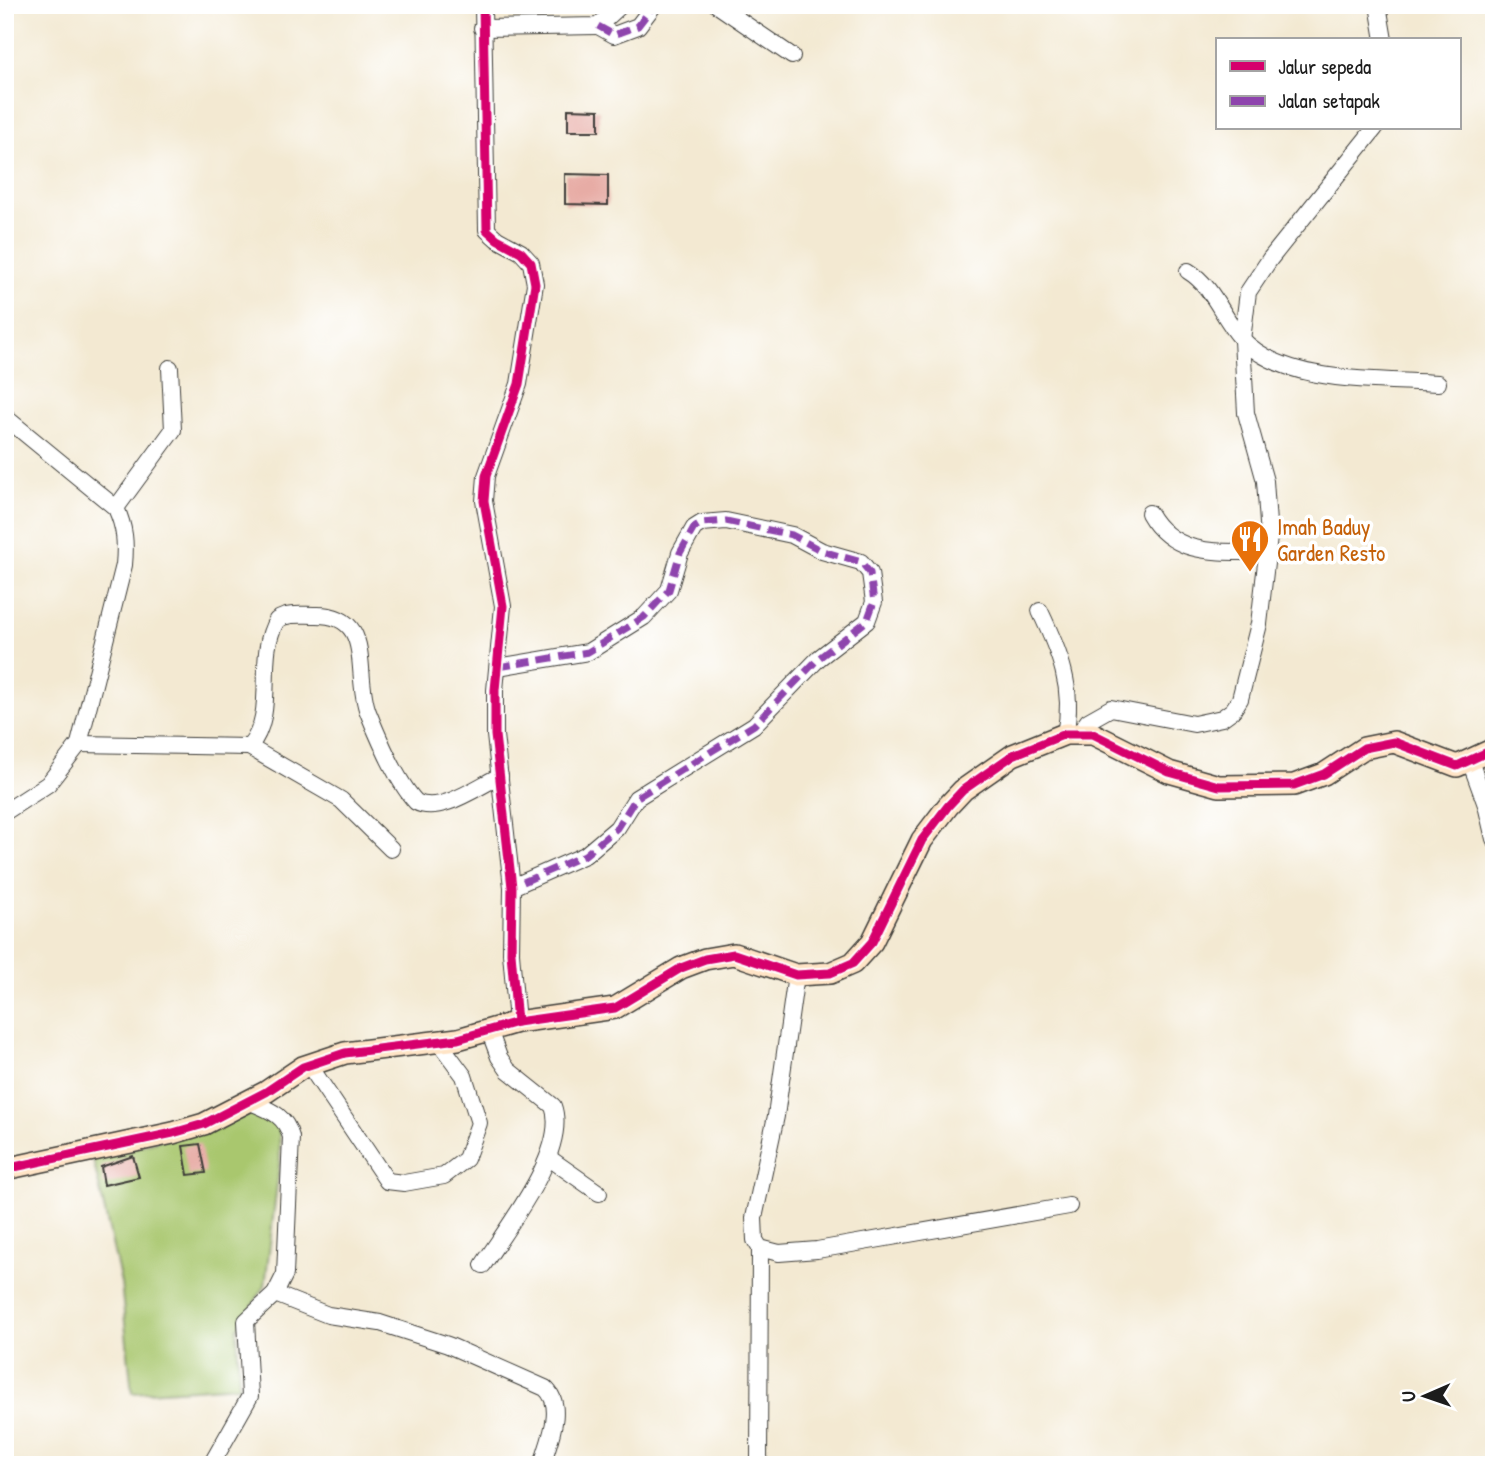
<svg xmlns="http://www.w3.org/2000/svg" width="1499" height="1470" font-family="'Patrick Hand',sans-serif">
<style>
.green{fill:#a9c76e;stroke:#627245;stroke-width:2}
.building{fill:#e7aca5}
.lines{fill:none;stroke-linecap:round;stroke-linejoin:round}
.street-casing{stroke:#3c3b37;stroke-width:18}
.secondary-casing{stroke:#3c3b37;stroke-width:24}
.street{stroke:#fff;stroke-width:16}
.secondary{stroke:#ffe4c6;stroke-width:21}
.quiet{stroke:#8e44ad;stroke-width:7;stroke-dasharray:14 7;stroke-linecap:butt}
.cycleway-casing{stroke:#fff;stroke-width:13}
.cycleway{stroke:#d6006c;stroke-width:9}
.labels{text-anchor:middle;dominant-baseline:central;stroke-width:7;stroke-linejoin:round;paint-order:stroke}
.food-label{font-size:23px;fill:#c56008;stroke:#fff;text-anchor:start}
</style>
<rect width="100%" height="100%" fill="#fff"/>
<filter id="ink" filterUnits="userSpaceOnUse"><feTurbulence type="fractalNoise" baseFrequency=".0143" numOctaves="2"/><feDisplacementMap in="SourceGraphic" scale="14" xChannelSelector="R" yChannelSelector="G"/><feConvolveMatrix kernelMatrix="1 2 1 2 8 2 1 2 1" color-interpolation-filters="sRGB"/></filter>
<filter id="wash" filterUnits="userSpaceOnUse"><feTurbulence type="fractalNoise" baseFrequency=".00686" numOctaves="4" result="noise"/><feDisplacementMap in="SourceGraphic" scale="28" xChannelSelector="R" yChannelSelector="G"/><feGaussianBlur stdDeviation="1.57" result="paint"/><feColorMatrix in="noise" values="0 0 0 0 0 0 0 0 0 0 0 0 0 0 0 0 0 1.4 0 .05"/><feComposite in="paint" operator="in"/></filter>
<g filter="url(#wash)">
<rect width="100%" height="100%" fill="#f3e9d2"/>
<polygon class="green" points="258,1112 279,1122 280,1159 265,1286 237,1329 239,1386 132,1393 121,1283 93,1159"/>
<g id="blocks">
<g class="building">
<polygon points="568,109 599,110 599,131 568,131"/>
<polygon points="565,174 608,175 608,205 565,204"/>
<polygon points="200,1144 206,1173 188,1175 183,1146"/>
<polygon points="133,1156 139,1177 104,1185 101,1167"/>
</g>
</g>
</g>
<g filter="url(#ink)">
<use href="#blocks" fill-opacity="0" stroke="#3c3b37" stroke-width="2"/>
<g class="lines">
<g class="street-casing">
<g id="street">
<polyline points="483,5 487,230 497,239 521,252 531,263 535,284 519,384 486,476 484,501 503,606 495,690 495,735 512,887 511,953 517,1022"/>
<polyline points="717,5 792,56"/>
<polyline points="1378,5 1384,40"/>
<polyline points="598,26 614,35 638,26 654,5"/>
<polyline points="482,28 598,26 621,5"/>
<path d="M1188,271c25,15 34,46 53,67 43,47 138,41 197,45"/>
<path d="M5,417l111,91c9,20 10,35 8,57l-45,179 -31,40 -43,28"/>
<polyline points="116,508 173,430 170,368"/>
<path d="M1149,513c26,46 73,38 119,39"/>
<path d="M1040,611c19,40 35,78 25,123"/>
<polyline points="498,667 588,652 644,617 669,590 680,553 694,528 702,523 726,521 792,535 822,551 861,562 870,573 874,602 867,621 819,658 754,725 636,798 617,828 585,855 512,887"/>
<polyline points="1080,732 1088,721 1111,708 1194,724 1222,718 1233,710 1240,699 1259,624 1269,537 1265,481 1246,413 1242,340 1248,292 1270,259 1375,128"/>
<polyline points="79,744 249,747 341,800 391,849"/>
<path d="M249,747c30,-35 5,-89 28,-127 11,-7 24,-5 37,-5 62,-2 39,58 54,97 10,25 30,71 48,90 24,13 62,-16 84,-26"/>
<polyline points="1470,761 1486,805 1494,839"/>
<polyline points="796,975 776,1116 754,1218 755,1240 760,1248 779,1253 817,1250 1069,1206"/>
<polyline points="309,1065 387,1181 404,1183 444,1176 466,1159 479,1123 464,1076 438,1041"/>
<polyline points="549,1158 599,1193"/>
<path d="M483,1265c24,-38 86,-115 70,-159l-45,-36 -9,-13 -10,-27"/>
<path d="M275,1294l53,21 52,8 68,22 97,43c21,18 3,55 -3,77"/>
<path d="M211,1465l39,-69 -4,-75 29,-27 10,-20 6,-137c-6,-23 -22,-27 -43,-36"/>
<polyline points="759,1465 760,1248"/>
</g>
</g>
<g class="secondary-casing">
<polyline id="secondary" points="5,1169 173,1133 204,1124 266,1092 303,1067 345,1053 458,1039 517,1022 615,1008 681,968 705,959 734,954 796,975 830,973 853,963 872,942 922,840 948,806 963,790 1013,755 1065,734 1093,734 1169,772 1219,786 1294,785 1324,774 1364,748 1394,742 1457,766 1494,749"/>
</g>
<use href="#street" class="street"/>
<use href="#secondary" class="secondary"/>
<g class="quiet">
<polyline points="598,26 614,35 638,26 654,5"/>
<polyline points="498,667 588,652 644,617 669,590 680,553 694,528 702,523 726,521 792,535 822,551 861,562 870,573 874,602 867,621 819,658 754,725 636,798 617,828 585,855 512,887"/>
</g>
<g class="cycleway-casing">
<g id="cycleway">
<polyline points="483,5 487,230 497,239 521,252 531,263 535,284 519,384 486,476 484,501 503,606 495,690 495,735 512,887 511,953 517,1022"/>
<polyline points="5,1169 173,1133 204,1124 266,1092 303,1067 345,1053 458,1039 517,1022 615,1008 681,968 705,959 734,954 796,975 830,973 853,963 872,942 922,840 948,806 963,790 1013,755 1065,734 1093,734 1169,772 1219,786 1294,785 1324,774 1364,748 1394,742 1457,766 1494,749"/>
</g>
</g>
<use href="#cycleway" class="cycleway"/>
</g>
</g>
<defs>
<g id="restaurant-pin" transform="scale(2.0125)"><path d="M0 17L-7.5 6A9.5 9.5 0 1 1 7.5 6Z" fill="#e8710a" stroke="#fff"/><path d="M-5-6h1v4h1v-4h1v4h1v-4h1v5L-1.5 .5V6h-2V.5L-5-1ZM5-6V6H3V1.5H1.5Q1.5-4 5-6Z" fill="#fff"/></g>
</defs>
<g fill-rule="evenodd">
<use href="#restaurant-pin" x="1250" y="539"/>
</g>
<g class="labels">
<g class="food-label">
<text x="1277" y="526">Imah Baduy<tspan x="1277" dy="26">Garden Resto</tspan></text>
</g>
</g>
<rect width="1499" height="1470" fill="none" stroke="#fff" stroke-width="28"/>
<rect x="1216" y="38" width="245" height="91" fill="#ffffff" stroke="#a4a4a4" stroke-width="2"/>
<rect x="1230" y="61" width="35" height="10" fill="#d6006c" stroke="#a4a4a4" stroke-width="2"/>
<text x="1278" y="74" font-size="21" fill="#1c1c1c">Jalur sepeda</text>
<rect x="1230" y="96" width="35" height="10" fill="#8e44ad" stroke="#a4a4a4" stroke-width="2"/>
<text x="1278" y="108" font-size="21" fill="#1c1c1c">Jalan setapak</text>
<g transform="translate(1425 1396) rotate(268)" stroke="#ffffff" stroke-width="5" paint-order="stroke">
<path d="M0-5L12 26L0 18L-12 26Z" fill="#1c1c1c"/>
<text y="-10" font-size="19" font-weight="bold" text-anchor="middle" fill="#1c1c1c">U</text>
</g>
</svg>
